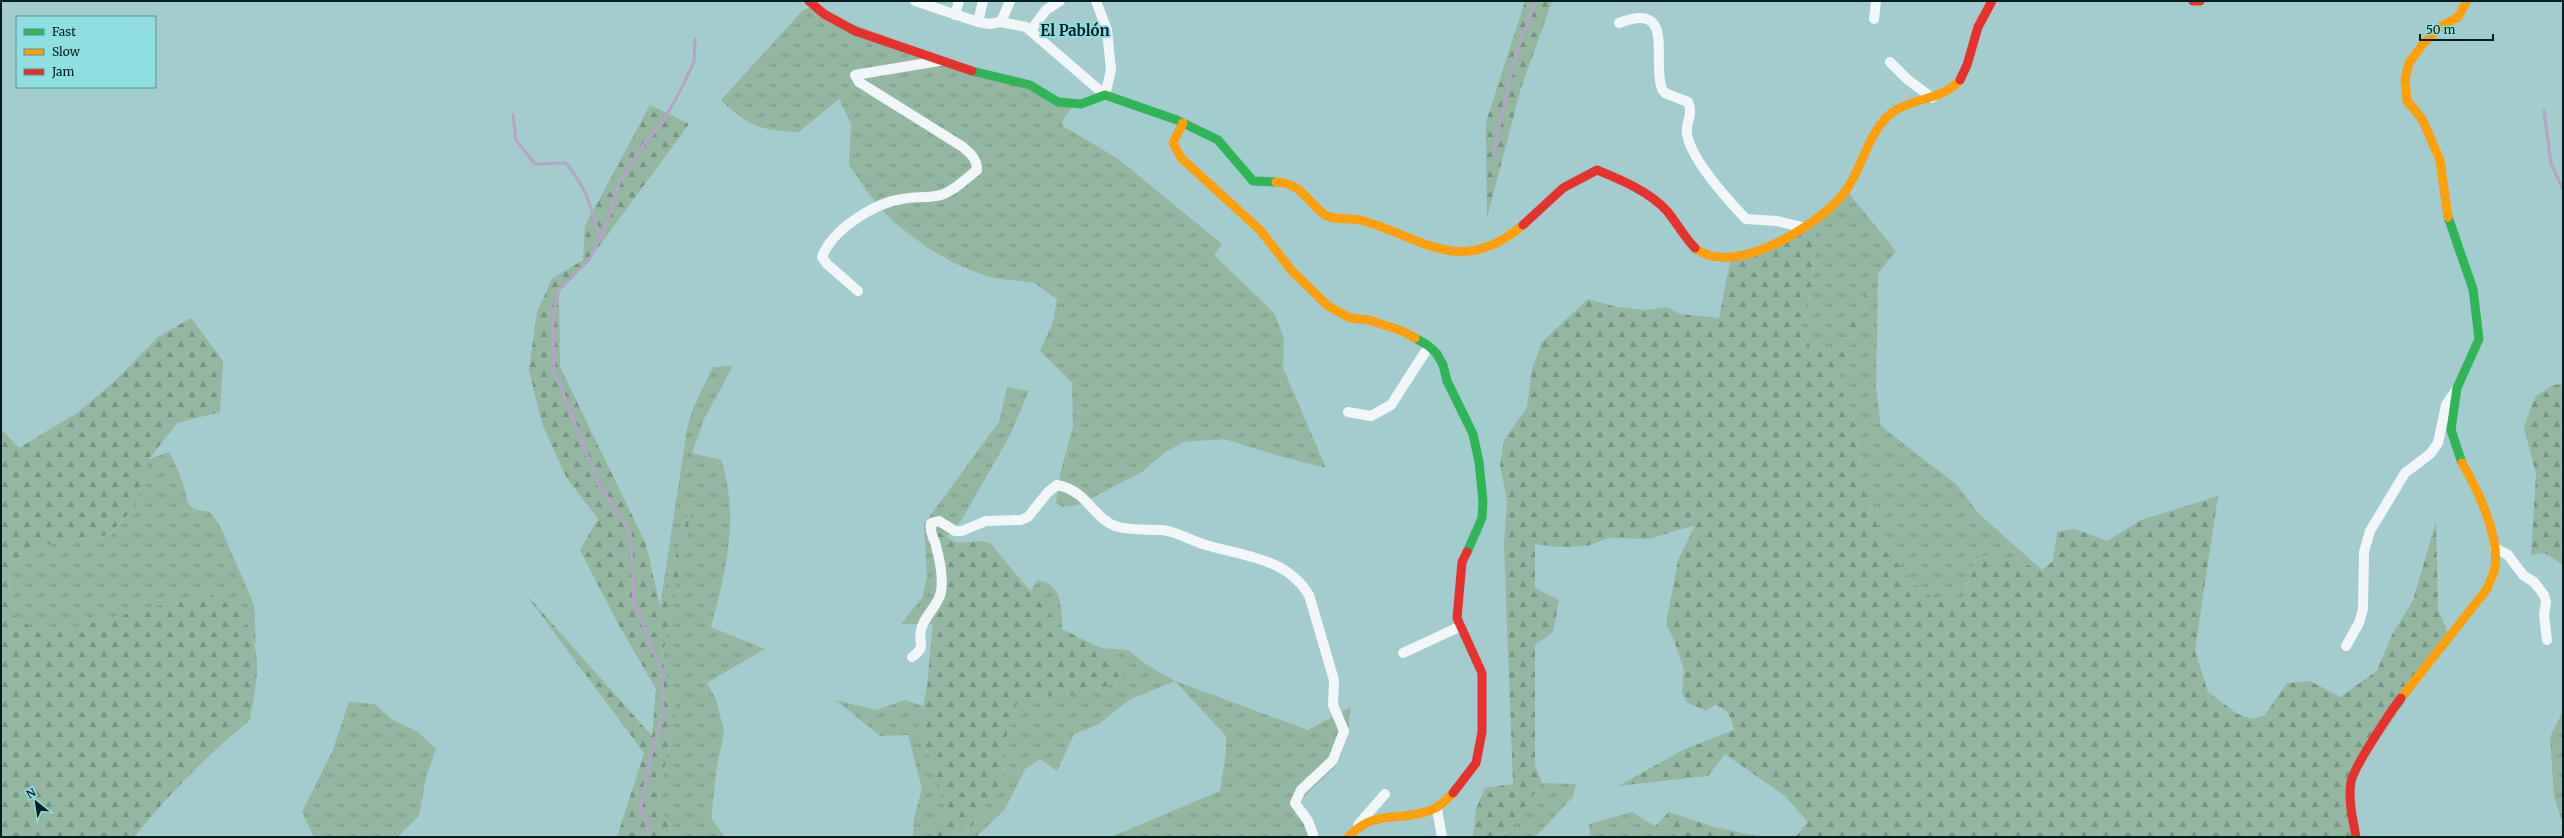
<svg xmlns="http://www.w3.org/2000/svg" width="2564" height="838" font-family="Merriweather,serif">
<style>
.grass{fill:url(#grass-tufts)}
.forest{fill:url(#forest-firs)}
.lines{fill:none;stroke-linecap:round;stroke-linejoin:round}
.stream{stroke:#b3a5c8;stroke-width:3}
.street{stroke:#f1f7f8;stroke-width:10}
.fast{stroke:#30b455;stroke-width:9}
.slow{stroke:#ff9f0a;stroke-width:9}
.jam{stroke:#e5322d;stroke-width:9}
.labels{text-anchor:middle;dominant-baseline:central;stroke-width:4;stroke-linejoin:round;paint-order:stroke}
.neighbourhood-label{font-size:15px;font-weight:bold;fill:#001e1f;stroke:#8fdee1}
</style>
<defs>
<pattern id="grass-tufts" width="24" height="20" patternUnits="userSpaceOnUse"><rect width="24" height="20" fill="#94b7a2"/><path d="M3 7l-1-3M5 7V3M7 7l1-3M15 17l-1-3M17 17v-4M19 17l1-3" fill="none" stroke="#769483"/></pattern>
<pattern id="forest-firs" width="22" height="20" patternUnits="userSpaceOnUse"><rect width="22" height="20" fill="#94b7a2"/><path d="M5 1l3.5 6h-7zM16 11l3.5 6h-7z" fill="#769483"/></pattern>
</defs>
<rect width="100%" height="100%" fill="#a2ccce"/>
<g class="grass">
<path d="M816,5l26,15 231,86 -11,15 1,5 54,32 105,86 -8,11 60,58 10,25 -1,30 43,100 -47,-12 -55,-17 -41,3 -19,11 -22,19 -64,33 -15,2 -7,-4 5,-33 12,-43 -1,-44 -32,-32 13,-29 4,-23 -23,-16 -46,-6 -34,-14 -26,-15 -36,-27 -23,-27 -20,-29 2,-41 -12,-25 -40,33c-38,-1 -51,-6 -78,-32l82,-90z"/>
<polygon points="1846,190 1896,251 1878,274 1876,388 1881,426 1957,485 1978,513 2042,570 2003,557 1976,556 1962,602 1931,597 1907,577 1890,553 1865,492 1852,412 1837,383 1877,277 1836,351 1811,348 1800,327 1812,289 1817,217"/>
<path d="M733,366l-29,53 -12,34 29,7c19,56 5,112 -10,167l54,22 -58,34 9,16 8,33 -7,34 -6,52 14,19h-51l-16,-35 18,-94 -14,-50 31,-160 -33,109 27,-178 6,-21 20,-41z"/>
<polygon points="1007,387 1029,391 1010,435 962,519 945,539 924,525 935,566 933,624 901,624 922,598 927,577 924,524 999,422"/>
<path d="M169,452c5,10 11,21 14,32 6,20 2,25 27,28l10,14 34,79 2,40 -20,-34 -27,-18 -166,42 -29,-20 -6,-38 23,-29 41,-8 38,-5 25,-28 14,-48z"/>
<path d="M1038,580c24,5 24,27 24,49l-32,-37z"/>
<path d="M1101,648l27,2 19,15 28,16 133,49 43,-23c-2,16 -5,44 -15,58 -11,15 -29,23 -37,42l12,11 9,19h-209l109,-46 6,-39v-16l-51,-55 -46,19 -30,24 -25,10 -17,37 -17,-12 -15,10 -20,40 -29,28h-23l19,-11 31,-49 3,-39 13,-40 59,-4 48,-14z"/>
<polygon points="836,700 876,710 905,700 923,706 919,730 935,769 946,812 932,837 913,837 914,817 922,789 908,735 880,736"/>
<polygon points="349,702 375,704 391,719 418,732 436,749 426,777 419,816 397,837 314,837 302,812 332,752"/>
<polygon points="2563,711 2563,824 2554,797 2550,737"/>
<polygon points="1542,783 1576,784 1573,797 1535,837 1503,837"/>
<polygon points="1632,812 1655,826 1685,837 1590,837 1589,824"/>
</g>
<g class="forest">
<polygon points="1525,1 1552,1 1521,88 1487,218 1486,122"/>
<polygon points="650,105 689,124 589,260 559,291 560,367 646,544 660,606 695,493 662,658 676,708 658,802 674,837 617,837 644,753 524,592 652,736 656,689 617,622 580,550 598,519 566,477 542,424 529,370 537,312 552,279 583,260 585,226"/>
<path d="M1817,217l-5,72 -12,38 11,21 25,3 42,-77 -41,109 15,29 13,80 25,61 17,24 24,20 31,5 14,-46 27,1 39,13 11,-9 4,-29 18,-3 32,12 34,-21 77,-24 -23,154 13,42 28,21 14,6 14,-3 23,-33 23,-2 30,16 37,-26 15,-36 21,-35 23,-78 2,87 11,27 -98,145 4,56h-670l-30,-11 14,-14 42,14 49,11 36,-1 12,-14 -23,-26 -60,-42 -17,22 -90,10 67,-37 49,-19c-3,-14 -6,-21 -19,-25l-9,6 -18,-8 -6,-10 2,-23 -10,-30 -8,-15 12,-65 17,-35 -46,14 -40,-1 -22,8 -30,1 -22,-3v44l24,12 -6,32 -18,13v120l7,18 -39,54h-30l3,-28 9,-21 28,-4 -9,-240 3,-43 -7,-36 4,-25 23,-33 5,-38 10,-27 46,-43 29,8 29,3 21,-3 13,7 39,4 11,-56z"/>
<path d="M191,318l32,43 -3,51 -43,11 -28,36 -14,48 -26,28 -37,5 -41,8 -23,29 6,38 29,20 166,-42c8,6 22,11 28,19 29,36 20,66 13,108 -43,35 -81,74 -116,117h-133v-408l18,19 58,-35 38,-32 43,-44z"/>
<polygon points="2563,384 2563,565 2545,553 2531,555 2536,475 2524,427 2535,397 2553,385"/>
<polygon points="924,524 957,543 982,541 990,543 1062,629 1101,648 1126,680 1078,694 1019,698 1006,738 1003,777 972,826 953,837 932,837 946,812 935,769 919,730 927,686 934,611 935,566"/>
</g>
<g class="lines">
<g class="stream">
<polyline points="2544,111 2551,163 2563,190"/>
<path d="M513,115l3,25 19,24 31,-1c21,25 25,45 34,75"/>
<polyline points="1493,154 1516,53 1536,1"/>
<polyline points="650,837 641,807 650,759 663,712 662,673 634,601 630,532 599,485 554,370 553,315 559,290 589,260 605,229 619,183 641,148 663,122 680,91 694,62 695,39"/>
</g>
<g class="street">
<polyline points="915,1 978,22 990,24 1001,22 1026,27 1105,95 1111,70 1107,30 1096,1"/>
<polyline points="955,15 959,1"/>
<polyline points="1874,19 1876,1"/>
<polyline points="978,22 983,1"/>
<polyline points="1001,22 1010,1"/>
<path d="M1619,23c58,-23 32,38 43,66l3,4 23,9c6,14 -3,20 -1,32 4,26 41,66 59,85l31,2 25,6"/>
<polyline points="1031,30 1046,10 1060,1"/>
<polyline points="1890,62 1907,79 1932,98"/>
<path d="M858,291l-31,-27 -5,-7c10,-27 52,-54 80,-58 14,-3 28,0 42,-5 12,-5 23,-16 33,-24 0,-11 -6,-16 -14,-23l-104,-65 -4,-7 84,-14"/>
<polyline points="1348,412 1371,416 1391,405 1429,346"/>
<polyline points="2495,548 2508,555 2523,575 2534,582 2544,595 2546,602 2544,615 2547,640"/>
<polyline points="2346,646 2359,623 2363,609 2364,552 2370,531 2405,473 2430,454 2438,443 2446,405 2456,390"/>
<polyline points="1403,653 1459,627"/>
<path d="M912,657c15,-11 6,-13 9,-27 2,-13 18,-25 20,-38 2,-14 -1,-32 -5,-46 -2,-9 -7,-13 -5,-23l8,-2 16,10h7l24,-10 35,-1 7,-3 20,-25 9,-7c31,6 36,33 58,41 16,5 31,3 48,4 14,2 29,11 43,15 37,11 81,13 103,50l25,85 -1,25 11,26 -11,29 -32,30 -6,13 13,18 6,16"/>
<polyline points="1437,809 1442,837"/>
<polyline points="1358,825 1385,794"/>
</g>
<g class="fast">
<polyline points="972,71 1030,85 1058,102 1081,104 1105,95 1177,120 1218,140 1253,181 1276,182"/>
<polyline points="2448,217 2473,289 2479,339 2457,388 2451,430 2462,463"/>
<polyline points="1415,338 1429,346 1437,354 1443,365 1447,381 1473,434 1479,462 1483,501 1482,518 1467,552"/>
</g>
<g class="slow">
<polyline points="1183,123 1173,143 1181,158 1260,230 1292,271 1328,306 1350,318 1369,320 1402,331 1415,338"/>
<path d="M1276,182c26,1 31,20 49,33 9,6 28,2 39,6 63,19 97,56 159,4"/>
<polyline points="2448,217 2440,160 2422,119 2407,101 2405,80 2409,63 2423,44 2440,27 2458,17 2467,1"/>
<path d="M1695,248c38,31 124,-23 149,-55 18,-23 22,-55 43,-76 20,-20 54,-15 73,-37"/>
<path d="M2401,698l86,-109c2,-6 5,-12 7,-17 8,-32 -16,-82 -32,-109"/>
<path d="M1348,837c29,-30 52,-14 83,-27 9,-3 16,-11 22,-17"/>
</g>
<g class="jam">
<polyline points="809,1 824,14 855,31 972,71"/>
<polyline points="2193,1 2200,1"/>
<polyline points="1960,80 1967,65 1978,27 1992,1"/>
<path d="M1523,225l40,-37 34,-18c24,10 52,21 70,41 10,12 17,26 28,37"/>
<polyline points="1453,793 1476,763 1482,732 1482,673 1457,618 1462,562 1467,552"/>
<path d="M2356,837c-3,-17 -8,-37 -5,-55 2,-14 40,-71 50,-84"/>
</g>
</g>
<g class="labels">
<g class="neighbourhood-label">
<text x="1075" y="30">El Pablón</text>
</g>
</g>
<rect width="2564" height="838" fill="none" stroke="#001e1f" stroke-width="4"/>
<rect x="16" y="16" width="140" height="72" fill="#8fdee1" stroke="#569193"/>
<rect x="24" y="29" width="20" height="6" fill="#30b455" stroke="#569193"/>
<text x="52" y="36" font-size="12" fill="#001e1f">Fast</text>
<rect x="24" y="49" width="20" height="6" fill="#ff9f0a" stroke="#569193"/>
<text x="52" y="56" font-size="12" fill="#001e1f">Slow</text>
<rect x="24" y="69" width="20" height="6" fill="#e5322d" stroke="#569193"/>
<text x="52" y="76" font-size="12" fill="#001e1f">Jam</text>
<g transform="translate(36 802) rotate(330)" stroke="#8fdee1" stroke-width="3" paint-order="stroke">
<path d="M0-3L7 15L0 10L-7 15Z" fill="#001e1f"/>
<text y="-6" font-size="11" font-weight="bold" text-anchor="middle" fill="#001e1f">N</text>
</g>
<path d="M2420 34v6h73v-6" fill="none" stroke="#001e1f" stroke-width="2"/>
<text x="2426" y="34" font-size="12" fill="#001e1f" stroke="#8fdee1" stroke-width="3" paint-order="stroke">50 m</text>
</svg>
